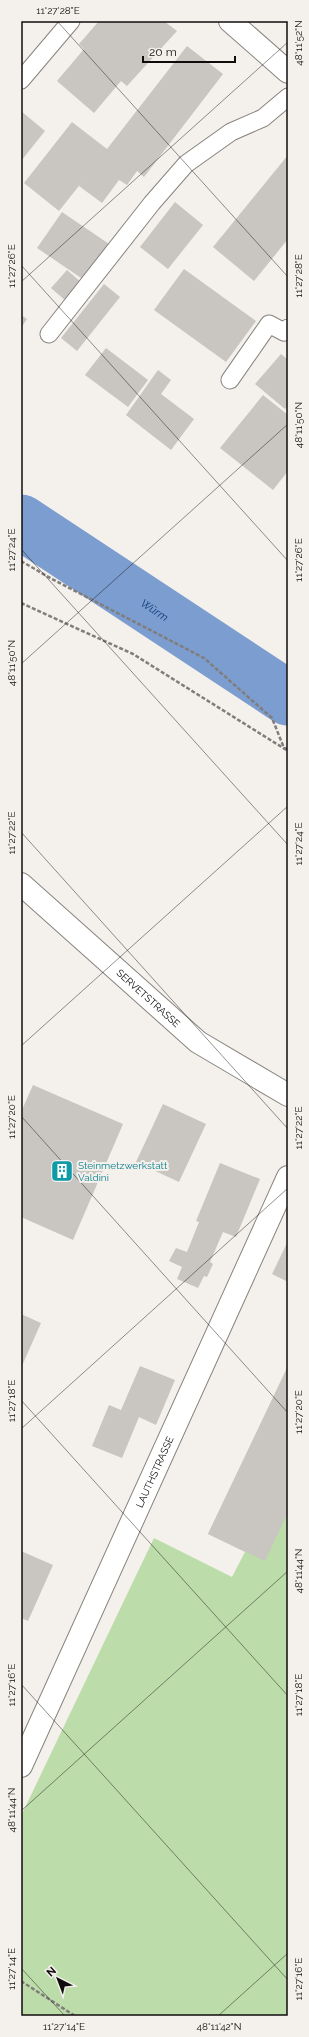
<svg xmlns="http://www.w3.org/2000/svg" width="309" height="2037" font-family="Raleway,sans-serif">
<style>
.green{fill:#bcdcaa}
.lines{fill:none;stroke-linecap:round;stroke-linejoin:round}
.river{stroke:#7b9dcf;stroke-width:55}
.building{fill:#c9c5c1}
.lane-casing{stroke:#87847f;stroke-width:19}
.street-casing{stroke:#87847f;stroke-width:24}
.secondary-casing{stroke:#87847f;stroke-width:24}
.path{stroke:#807d7b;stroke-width:2.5;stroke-dasharray:4 2;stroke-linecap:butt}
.lane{stroke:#fff;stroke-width:17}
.street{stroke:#fff;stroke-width:22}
.secondary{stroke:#fff;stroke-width:22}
.ticks{fill:none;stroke:#0f0d0c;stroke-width:1;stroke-opacity:0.45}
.labels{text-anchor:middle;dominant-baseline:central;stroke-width:4;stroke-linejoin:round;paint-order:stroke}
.street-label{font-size:10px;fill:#0f0d0c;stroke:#f4f0ec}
.culture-label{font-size:10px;fill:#0d838f;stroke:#f4f0ec;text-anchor:start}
.water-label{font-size:11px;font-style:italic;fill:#133c79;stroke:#f4f0ec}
.neatline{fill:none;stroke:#0f0d0c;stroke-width:1.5}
.ticks-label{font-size:10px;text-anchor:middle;fill:#0f0d0c}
</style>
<rect width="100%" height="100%" fill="#f4f0ec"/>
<polygon class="green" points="288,1366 288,2016 21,2016 21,1816 154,1538 232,1577 245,1552 208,1534"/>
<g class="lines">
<path class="river" id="s1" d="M21,522l267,176"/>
</g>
<g class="building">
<polygon points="99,21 164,21 177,31 127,86 121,81 94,113 57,81 84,49 79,44"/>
<polygon points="187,46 223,74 144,177 137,171 127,185 119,180 102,203 79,186 86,177 59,211 24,183 72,122 107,149"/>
<polygon points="21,111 45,131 21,161"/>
<polygon points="288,155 288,239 254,281 213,247"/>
<polygon points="175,202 203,225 168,269 140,247"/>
<polygon points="62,212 112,246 87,282 37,248"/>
<polygon points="184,269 256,321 226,362 154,310"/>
<polygon points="67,270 82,283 67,302 51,288"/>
<polygon points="104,284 120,297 77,351 61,338"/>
<polygon points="21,315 27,319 21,328"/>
<polygon points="106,348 148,380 128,407 85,375"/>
<polygon points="281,354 288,360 288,406 285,409 255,384"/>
<polygon points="158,370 171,380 161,394 194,419 171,450 126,415"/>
<polygon points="263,395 288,415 288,471 273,490 220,448"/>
<polygon points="33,1085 123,1124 73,1240 21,1217 21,1112"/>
<polygon points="163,1104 206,1124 179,1182 136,1162"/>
<polygon points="220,1163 260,1179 236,1237 223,1232 210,1262 213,1264 207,1277 204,1276 198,1288 177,1279 182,1267 169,1261 176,1248 187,1252 199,1222 196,1221"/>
<polygon points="288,1241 288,1282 272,1274"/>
<polygon points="21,1314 41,1323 21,1368"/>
<polygon points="140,1366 175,1380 156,1425 139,1417 122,1458 92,1446 109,1405 121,1410"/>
<polygon points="288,1366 288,1512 265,1561 208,1534"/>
<polygon points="21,1551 53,1565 28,1621 21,1618"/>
</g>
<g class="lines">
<g class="lane-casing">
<g id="lane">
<polyline points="21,80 71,21"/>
<polyline points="49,334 152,203 186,164 231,132 263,118 288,97"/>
<polyline points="230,380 269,324 284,332 288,328"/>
</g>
</g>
<g class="street-casing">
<g id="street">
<path id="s2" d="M21,884l177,158 90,53"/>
<path id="s3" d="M21,1766l267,-589"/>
</g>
</g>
<g class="secondary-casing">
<polyline id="secondary" points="230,21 288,72"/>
</g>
<g class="path">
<polyline points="21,561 52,579 204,658 272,718 284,748 288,749"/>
<polyline points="21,603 133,654 288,751"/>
<polyline points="21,1981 75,2016"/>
</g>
<use href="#lane" class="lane"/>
<use href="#street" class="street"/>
<use href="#secondary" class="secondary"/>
</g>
<path class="ticks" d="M57,21l231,256M21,265l267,296M21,282l267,-240M21,549l267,296M21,664l267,-240M21,832l267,297M21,1046l267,-240M21,1116l267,297M21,1400l267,296M21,1429l267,-241M21,1684l267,296M21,1811l267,-240M21,1968l44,48M218,2016l70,-63"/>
<defs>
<g id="building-square" transform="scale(1.15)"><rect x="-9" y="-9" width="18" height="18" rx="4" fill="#0f9aa8" stroke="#f4f0ec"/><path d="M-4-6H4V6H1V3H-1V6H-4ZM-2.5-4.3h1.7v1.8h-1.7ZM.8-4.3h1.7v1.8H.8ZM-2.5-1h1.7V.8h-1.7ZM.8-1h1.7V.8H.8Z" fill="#fff"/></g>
</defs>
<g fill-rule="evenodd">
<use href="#building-square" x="62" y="1171"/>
</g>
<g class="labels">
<g class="street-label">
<text stroke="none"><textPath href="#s2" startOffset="171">SERVETSTRASSE</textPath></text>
<text stroke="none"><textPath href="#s3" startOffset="323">LAUTHSTRASSE</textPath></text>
</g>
<g class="culture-label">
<text x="78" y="1165">Steinmetzwerkstatt<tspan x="78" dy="12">Valdini</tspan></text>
</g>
<g class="water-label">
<text stroke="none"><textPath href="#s1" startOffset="160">Würm</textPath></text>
</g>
</g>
<rect width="309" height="2037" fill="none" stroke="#f4f0ec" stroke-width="44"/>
<g transform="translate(58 1979) rotate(318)" stroke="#f4f0ec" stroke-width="3" paint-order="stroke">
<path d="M0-3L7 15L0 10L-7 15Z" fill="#0f0d0c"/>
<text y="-6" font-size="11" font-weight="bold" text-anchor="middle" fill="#0f0d0c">N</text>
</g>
<path d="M143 56v6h92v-6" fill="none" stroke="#0f0d0c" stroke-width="2"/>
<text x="149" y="56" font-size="12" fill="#0f0d0c" stroke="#f4f0ec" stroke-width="3" paint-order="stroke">20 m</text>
<rect x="22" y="22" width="265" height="1993" class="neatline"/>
<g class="ticks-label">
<text x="58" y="14">11°27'28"E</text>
<text transform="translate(298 43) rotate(-90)" y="4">48°11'52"N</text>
<text transform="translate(11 266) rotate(-90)" y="4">11°27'26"E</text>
<text transform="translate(298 276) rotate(-90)" y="4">11°27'28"E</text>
<text transform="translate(298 425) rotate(-90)" y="4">48°11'50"N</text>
<text transform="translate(11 550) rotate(-90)" y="4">11°27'24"E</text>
<text transform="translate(298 560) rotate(-90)" y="4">11°27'26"E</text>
<text transform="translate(11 663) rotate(-90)" y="4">48°11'50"N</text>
<text transform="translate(11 833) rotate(-90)" y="4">11°27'22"E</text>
<text transform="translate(298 844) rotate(-90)" y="4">11°27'24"E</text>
<text transform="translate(11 1117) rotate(-90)" y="4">11°27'20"E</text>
<text transform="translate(298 1128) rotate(-90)" y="4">11°27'22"E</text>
<text transform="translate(11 1401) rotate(-90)" y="4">11°27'18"E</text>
<text transform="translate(298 1412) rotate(-90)" y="4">11°27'20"E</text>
<text transform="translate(298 1571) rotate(-90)" y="4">48°11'44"N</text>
<text transform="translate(11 1685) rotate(-90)" y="4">11°27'16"E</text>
<text transform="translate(298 1695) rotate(-90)" y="4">11°27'18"E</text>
<text transform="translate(11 1810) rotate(-90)" y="4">48°11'44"N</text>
<text transform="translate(11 1969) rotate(-90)" y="4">11°27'14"E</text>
<text transform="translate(298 1979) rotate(-90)" y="4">11°27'16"E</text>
<text x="64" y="2030">11°27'14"E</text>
<text x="219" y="2030">48°11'42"N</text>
</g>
</svg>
